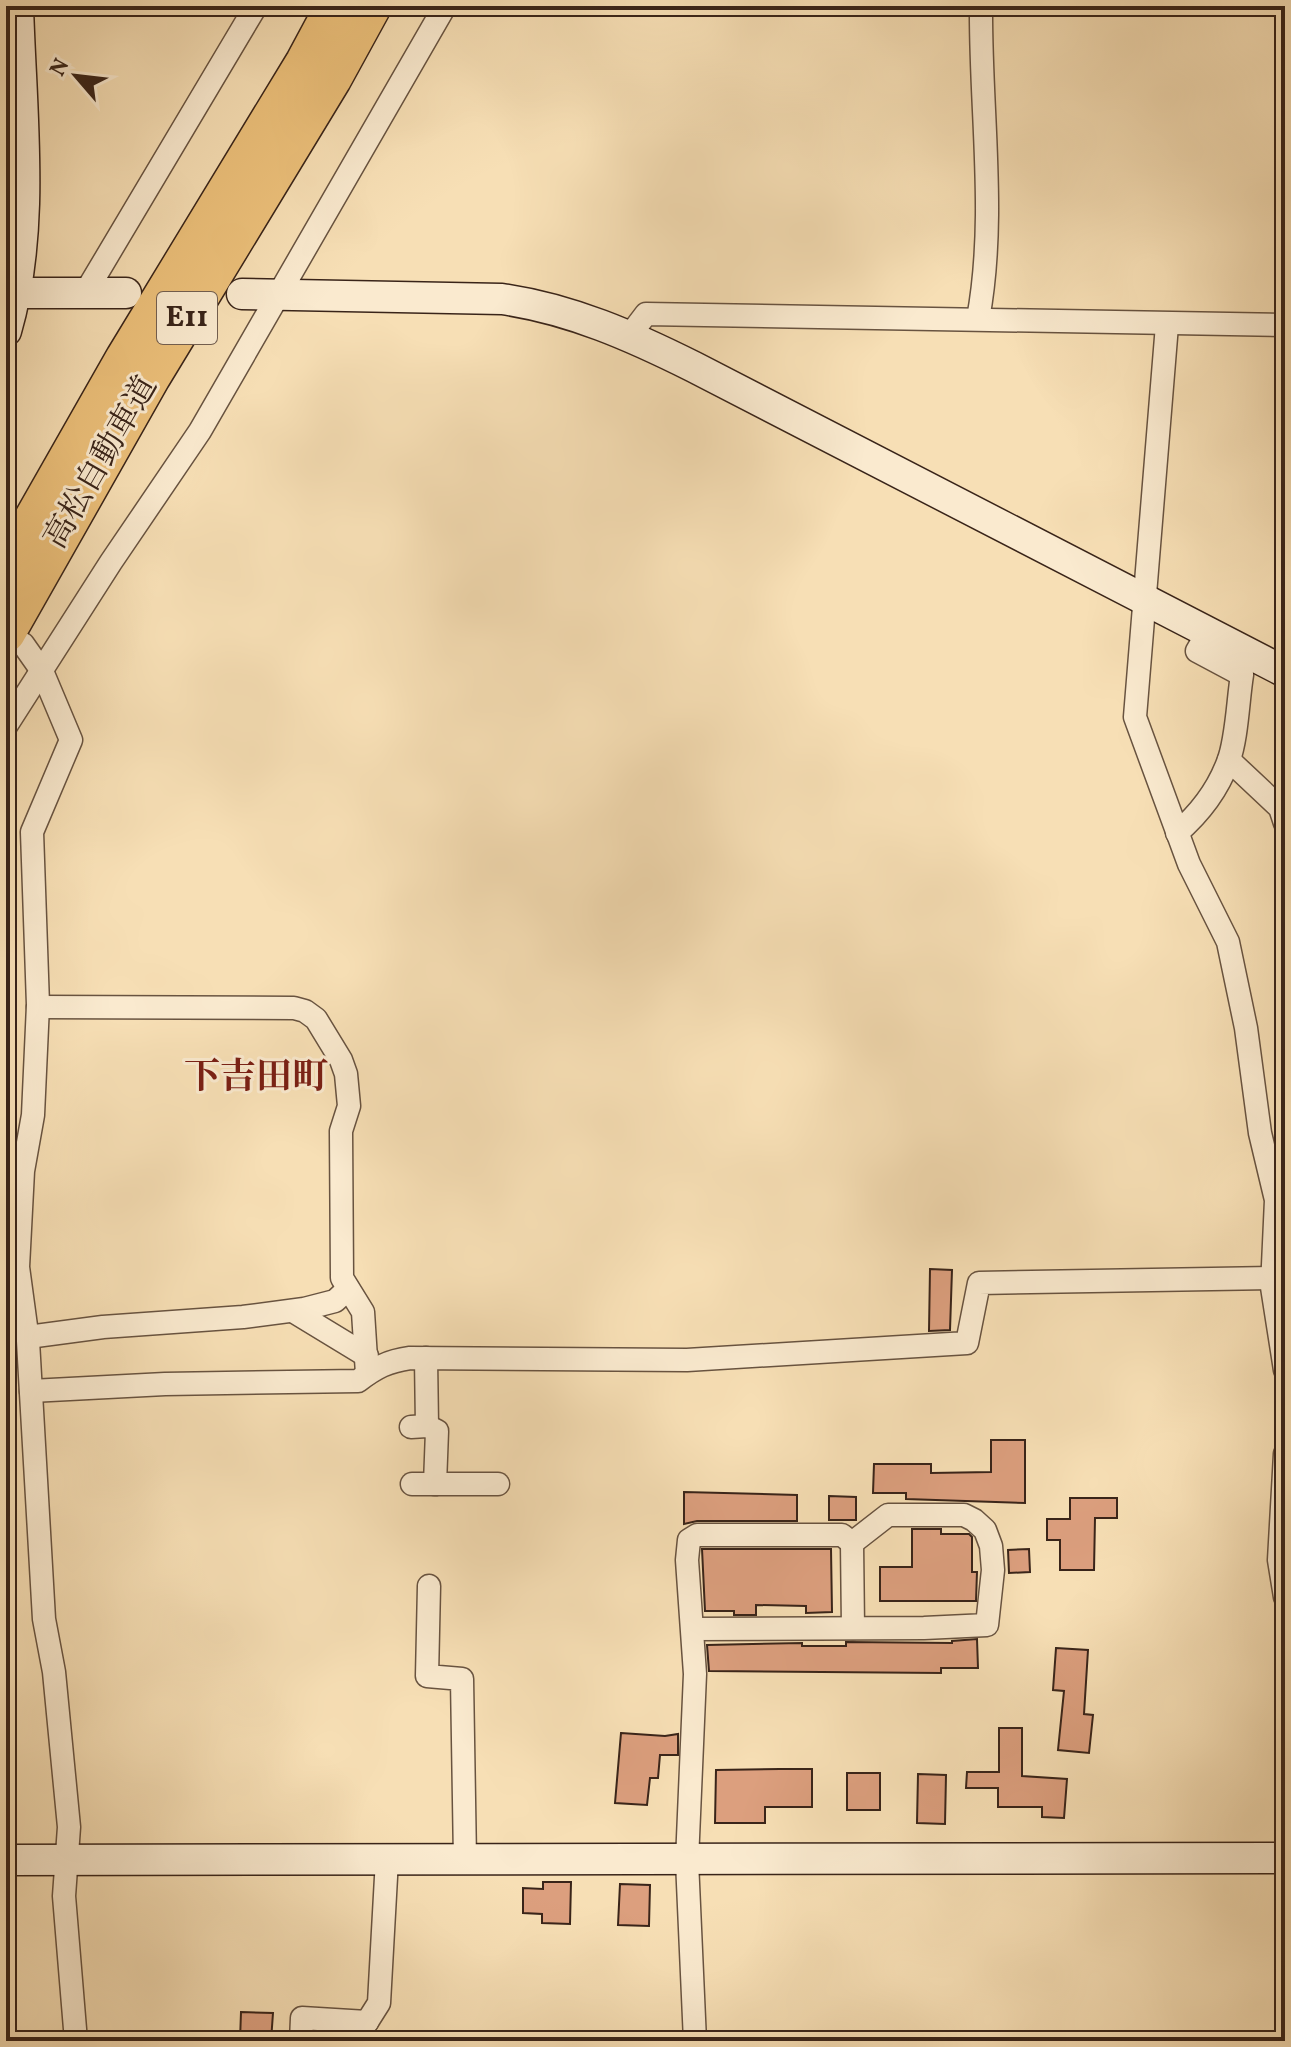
<svg xmlns="http://www.w3.org/2000/svg" width="1291" height="2047" font-family="Vollkorn,'Noto Serif JP',serif">
<style>
.building{fill:#dc9f7e;stroke:#392419;stroke-width:2}
.lines{fill:none;stroke-linecap:round;stroke-linejoin:round}
.street-casing{stroke:#685340;stroke-width:25}
.secondary-casing{stroke:#392419;stroke-width:33}
.highway-casing{stroke:#392419;stroke-width:41}
.street{stroke:#faeacf;stroke-width:22}
.secondary{stroke:#faeacf;stroke-width:30}
.highway{stroke:#ecc07a;stroke-width:38}
.labels{text-anchor:middle;dominant-baseline:central;stroke-width:6;stroke-linejoin:round;paint-order:stroke}
.shield{fill:#faeacf;stroke:#735f50;stroke-width:2}
.shield-label{font-size:30px;font-weight:bold;fill:#392419}
.street-label{font-size:32px;fill:#392419;stroke:#faeacf}
.quarter-label{font-size:36px;font-weight:bold;fill:#7a1f14;stroke:#faeacf}
</style>
<rect width="100%" height="100%" fill="#f7dfb5"/>
<filter id="stains"><feTurbulence type="fractalNoise" baseFrequency=".0025" numOctaves="4"/><feColorMatrix values="0 0 0 0 .2 0 0 0 0 .09 0 0 0 0 .02 0 0 0 .5 -.17"/></filter>
<radialGradient id="worn" r=".72"><stop offset=".6" stop-color="#630" stop-opacity="0"/><stop offset="1" stop-color="#630" stop-opacity=".3"/></radialGradient>
<g class="building">
<polygon points="930,1269 952,1270 950,1330 929,1331"/>
<polygon points="991,1440 1025,1440 1025,1503 906,1499 906,1493 873,1493 874,1464 931,1464 931,1473 991,1472"/>
<polygon points="684,1492 797,1495 797,1521 697,1521 684,1524"/>
<polygon points="829,1496 856,1497 856,1520 829,1520"/>
<polygon points="1070,1498 1117,1498 1117,1518 1095,1518 1094,1570 1060,1570 1060,1540 1047,1540 1047,1519 1070,1519"/>
<polygon points="912,1529 941,1529 941,1534 969,1534 972,1537 972,1572 977,1572 976,1601 880,1601 880,1567 912,1567"/>
<polygon points="702,1549 831,1549 832,1612 806,1613 806,1606 756,1605 756,1615 734,1615 734,1611 705,1611"/>
<polygon points="1029,1549 1030,1572 1009,1573 1008,1550"/>
<polygon points="977,1639 978,1668 941,1668 941,1673 709,1671 707,1645 802,1643 802,1646 846,1646 846,1642 952,1643 952,1641"/>
<polygon points="1056,1648 1088,1650 1084,1714 1093,1715 1089,1753 1058,1750 1064,1691 1053,1690"/>
<polygon points="999,1728 1022,1728 1022,1776 1067,1779 1064,1818 1042,1817 1042,1807 998,1807 998,1788 966,1788 967,1772 999,1772"/>
<polygon points="621,1733 665,1736 678,1734 678,1755 660,1755 658,1778 650,1778 647,1805 615,1803"/>
<polygon points="780,1769 812,1769 812,1807 765,1807 765,1823 715,1823 716,1770"/>
<rect x="847" y="1773" width="33" height="37"/>
<polygon points="918,1774 946,1775 945,1824 917,1823"/>
<polygon points="543,1882 571,1882 570,1924 542,1923 542,1914 523,1913 523,1888 543,1889"/>
<polygon points="620,1884 650,1885 649,1926 618,1925"/>
<polygon points="241,2012 273,2013 271,2041 240,2041"/>
</g>
<g class="lines">
<g class="street-casing">
<g id="street">
<polyline points="84,295 256,6"/>
<path d="M978,319c19,-103 2,-209 3,-313"/>
<polyline points="1167,325 1135,717 1189,864 1228,942 1246,1028 1260,1133 1276,1200 1272,1287 1285,1370"/>
<polyline points="630,335 646,314 1285,325"/>
<polyline points="23,644 42,671 71,740 32,832 38,1005 33,1115 23,1171 18,1267 28,1341 44,1619 54,1672 69,1827 64,1896 76,2041"/>
<polyline points="6,726 111,562 200,431 445,6"/>
<polyline points="1229,760 1280,808 1285,823"/>
<path d="M1177,833c22,-19 41,-44 51,-71 9,-22 10,-63 14,-87l-45,-24 11,-19"/>
<polyline points="38,1007 294,1008 305,1011 316,1019 341,1060 346,1074 349,1106 341,1131 342,1278 363,1312 367,1374"/>
<polyline points="293,1311 367,1356"/>
<polyline points="28,1337 103,1327 243,1317 304,1309 335,1301 348,1289"/>
<polyline points="426,1358 427,1426"/>
<path d="M31,1391l134,-7 193,-3c17,-13 30,-20 52,-23l277,2 280,-17 12,-60 293,-5"/>
<polyline points="411,1427 427,1426 437,1431 435,1484"/>
<polyline points="1285,1454 1279,1560 1285,1597"/>
<polyline points="412,1484 498,1484"/>
<polyline points="852,1543 853,1628"/>
<polyline points="429,1586 427,1676 462,1679 465,1860"/>
<polyline points="693,1629 924,1628 987,1625 993,1570 991,1546 985,1530 974,1520 964,1515 888,1515 852,1543 842,1535 697,1535 689,1540 687,1560 695,1674 687,1861 695,2041"/>
<polyline points="367,2022 379,2003 387,1859"/>
<polyline points="301,2041 302,2018 367,2022"/>
</g>
</g>
<g class="secondary-casing">
<g id="secondary">
<polyline points="6,293 126,293"/>
<path d="M242,294l260,5c69,10 130,37 192,68l591,305"/>
<path d="M6,331c30,-103 15,-219 12,-325"/>
<polyline points="6,1860 1285,1858"/>
</g>
</g>
<g class="highway-casing">
<g id="highway">
<polyline points="6,567 125,358 305,62 335,6"/>
<polyline points="6,633 151,377 332,79 372,6"/>
</g>
</g>
<use href="#street" class="street"/>
<use href="#secondary" class="secondary"/>
<use href="#highway" class="highway"/>
</g>
<g class="labels">
<rect class="shield" x="157" y="292" width="60" height="52" rx="6"/>
<g class="shield-label">
<text x="187" y="318">E11</text>
</g>
<g class="street-label">
<text transform="translate(102 463) rotate(-60)">高松自動車道</text>
</g>
<g class="quarter-label">
<text x="256" y="1079">下吉田町</text>
</g>
</g>
<rect width="1291" height="2047" fill="none" stroke="#f7dfb5" stroke-width="32"/>
<rect x="8" y="8" width="1275" height="2031" fill="none" stroke="#392419" stroke-width="4"/>
<rect x="16" y="16" width="1259" height="2015" fill="none" stroke="#392419" stroke-width="2"/>
<g transform="translate(76 76) rotate(298)" stroke="#faeacf" stroke-width="6" paint-order="stroke">
<path d="M0-6L14 30L0 20L-14 30Z" fill="#392419"/>
<text y="-12" font-size="22" font-weight="bold" text-anchor="middle" fill="#392419">N</text>
</g>
<rect width="100%" height="100%" filter="url(#stains)"/>
<rect width="100%" height="100%" fill="url(#worn)"/>
</svg>
